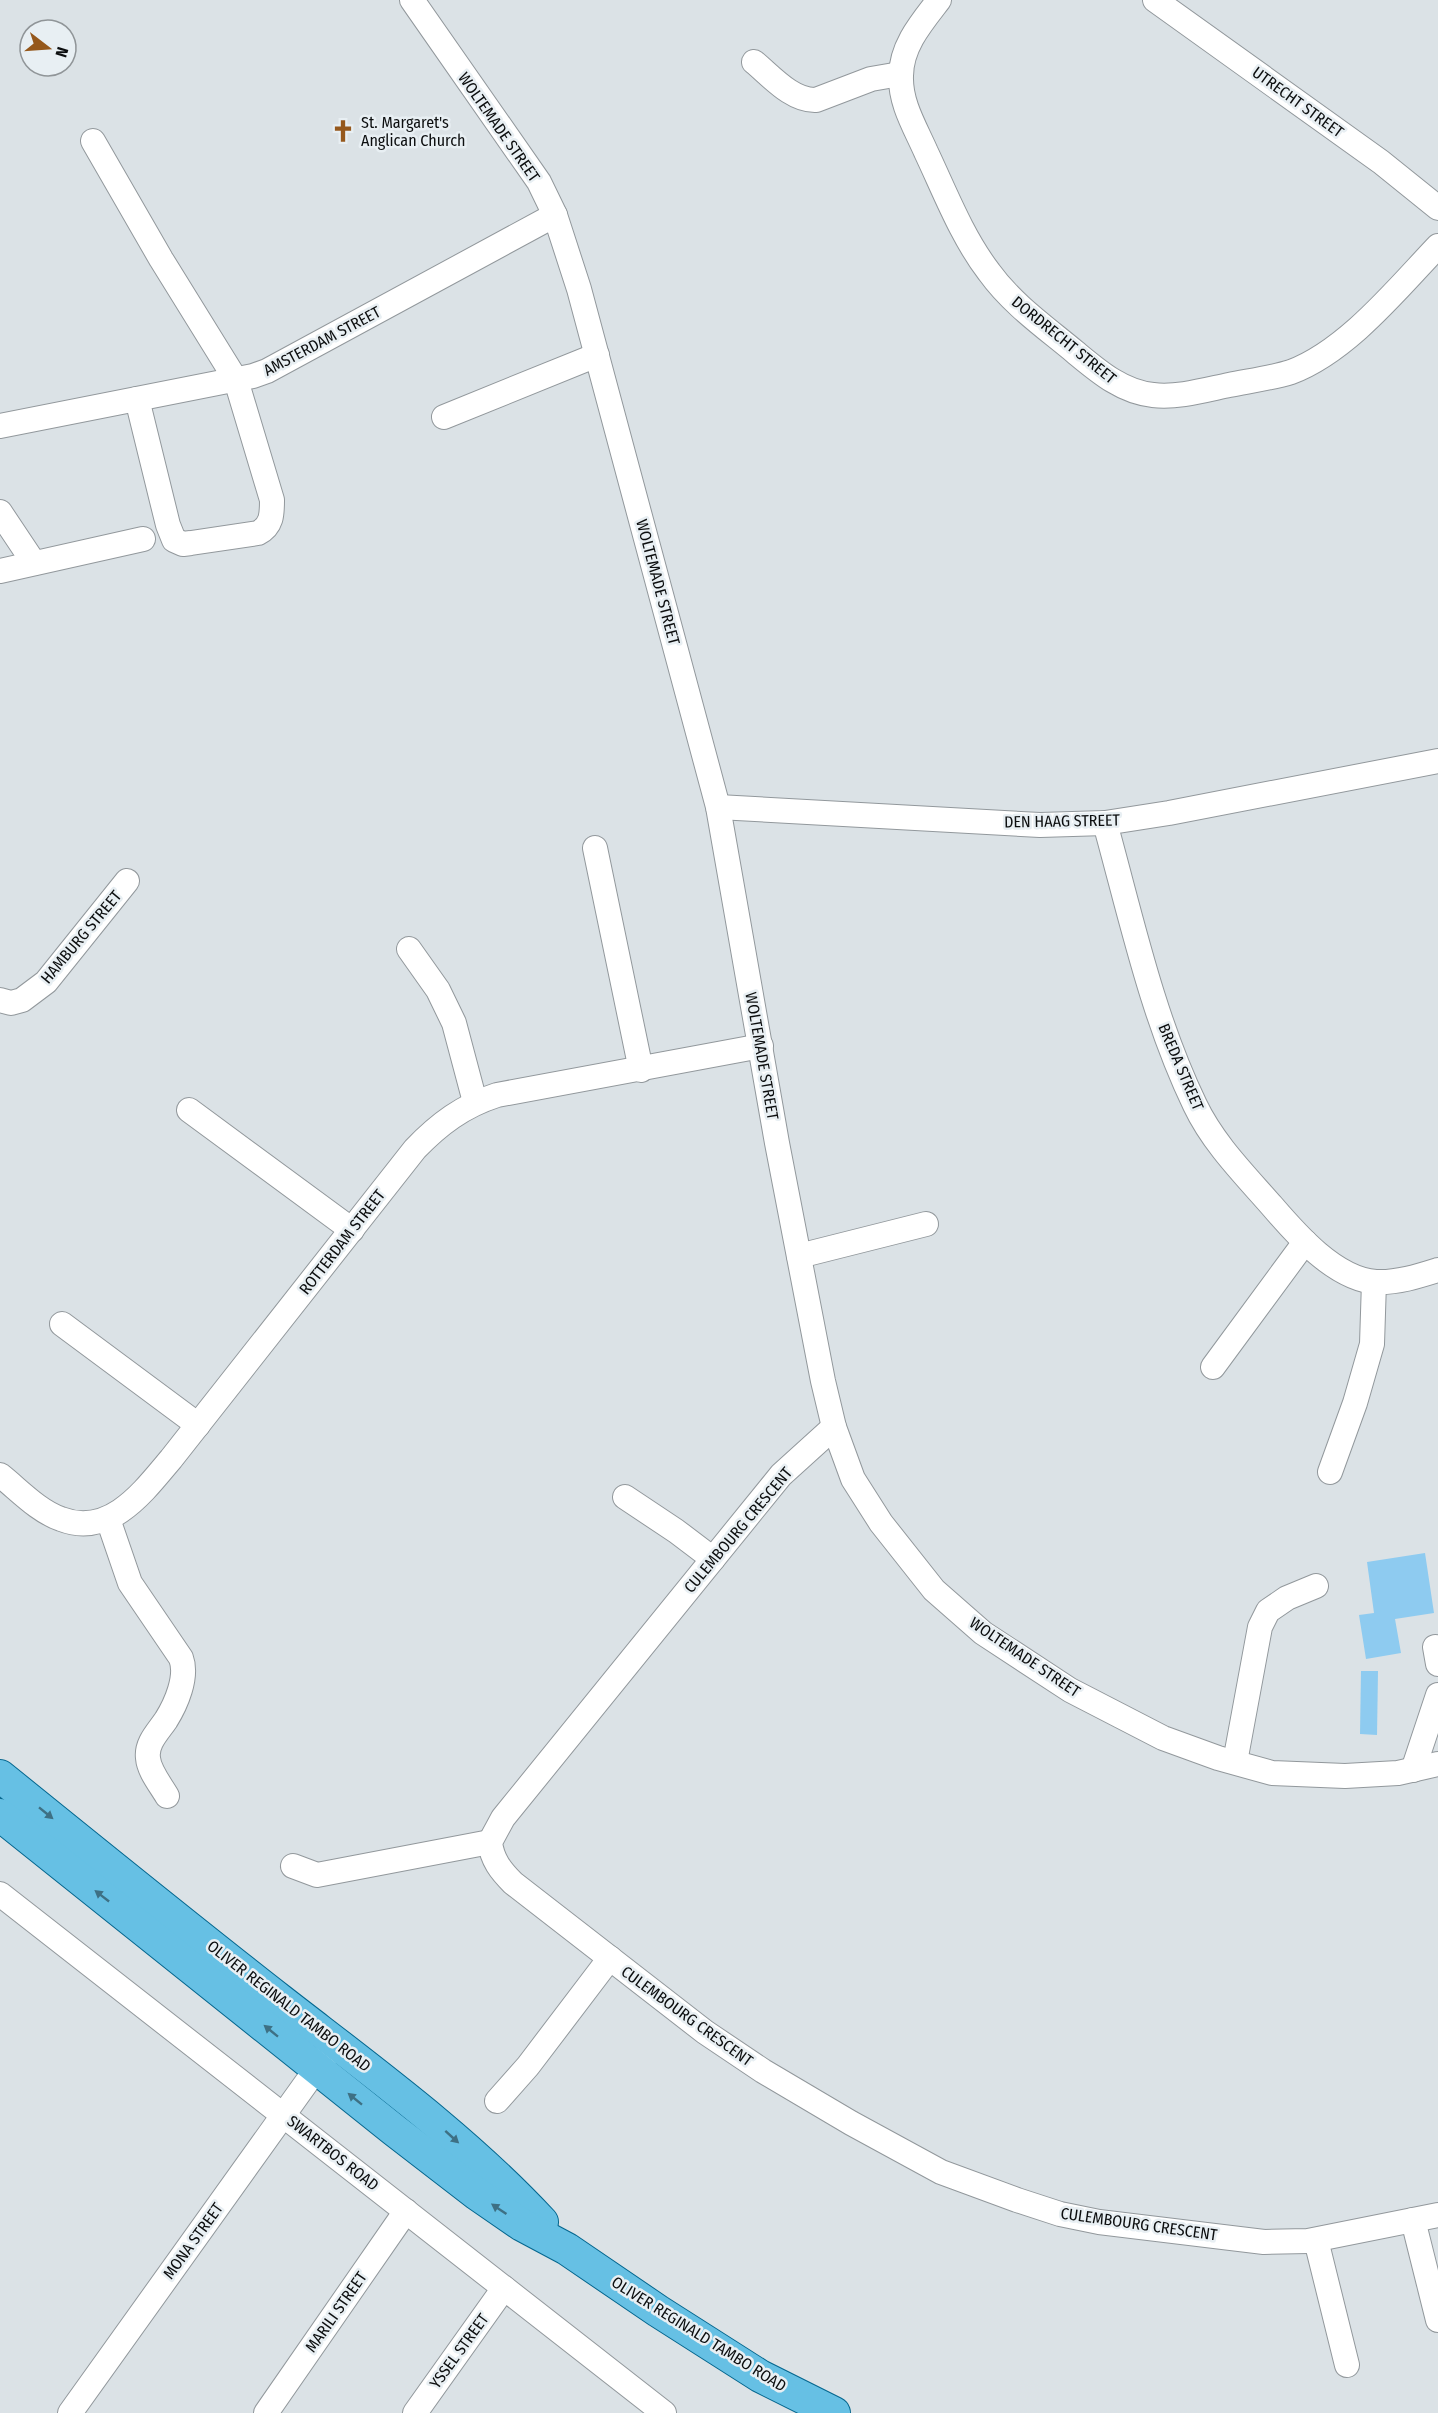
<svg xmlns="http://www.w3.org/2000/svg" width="1438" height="2413" font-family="'Fira Sans Condensed',sans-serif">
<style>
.building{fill:#8ecbf0}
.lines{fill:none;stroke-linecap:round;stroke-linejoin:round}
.minor-casing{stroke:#92989c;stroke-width:26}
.major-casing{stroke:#04668e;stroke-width:34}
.minor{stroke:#fff;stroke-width:24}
.major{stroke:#66c0e4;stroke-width:32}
.oneway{fill:#3e7084}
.labels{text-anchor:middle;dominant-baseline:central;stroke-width:5;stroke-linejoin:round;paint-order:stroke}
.street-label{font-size:16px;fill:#0c0e0f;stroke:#e8eff3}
.poi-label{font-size:16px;fill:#0c0e0f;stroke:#e8eff3;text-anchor:start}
</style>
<rect width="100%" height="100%" fill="#dbe2e6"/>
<g class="building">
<polygon points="1425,1553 1434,1613 1395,1619 1401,1653 1366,1659 1359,1615 1374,1613 1367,1562"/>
<polygon points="1361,1671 1378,1671 1377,1735 1360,1734"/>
</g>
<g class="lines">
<g class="minor-casing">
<g id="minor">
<polyline points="412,0 539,182 555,215 579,289 718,807 777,1143 823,1381 834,1427 853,1479 881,1523 934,1590 983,1633 1070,1690 1163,1738 1218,1758 1272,1773 1345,1776 1398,1773 1438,1764"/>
<path d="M939,0c-17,22 -38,46 -38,76 -1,27 14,51 25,76 19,40 36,85 63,120 23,32 56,55 86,80 23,19 47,40 78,43 24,3 52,-5 76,-10 20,-4 43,-7 62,-13 56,-21 106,-83 147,-126"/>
<polyline points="1155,0 1381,162 1438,208"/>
<path d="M754,62c17,14 38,39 62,38l55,-21 29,-5"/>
<path d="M93,141l68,118 75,121 36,120c0,14 0,26 -14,33l-67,10 -8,1 -9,-4 -6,-15 -31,-126"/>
<polyline points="444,417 597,355"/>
<polyline points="0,426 253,376 267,371 555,215"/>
<polyline points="0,512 34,563"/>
<polyline points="0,571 143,539"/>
<polyline points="718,807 1040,825 1105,823 1169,813 1438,761"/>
<path d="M1105,823c26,94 47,193 90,282 18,38 49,69 77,101 24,28 63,73 104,76 21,1 43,-6 62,-12"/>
<polyline points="595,848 641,1070"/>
<polyline points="409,949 438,990 454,1023 475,1102"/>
<polyline points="0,1000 11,1003 22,1000 46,982 127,881"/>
<polyline points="189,1110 352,1230"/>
<polyline points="799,1256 926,1224"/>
<polyline points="62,1324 198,1425"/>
<polyline points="1213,1367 1305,1242"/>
<path d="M834,1427l-53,48 -278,343 -13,24c2,18 11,29 23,41l192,149 58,39 88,52 90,49 76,28 43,14 39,8 165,20 44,-1 130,-26"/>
<polyline points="1330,1472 1355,1403 1372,1344 1374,1282"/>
<path d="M0,1475c19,15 38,36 61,44 49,19 83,-28 110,-60l244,-310c24,-25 48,-43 82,-54l264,-49"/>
<polyline points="625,1497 676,1531 713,1559"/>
<path d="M108,1519l22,64 51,75c7,19 -5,46 -15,62 -8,12 -20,23 -18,38 1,13 12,26 19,38"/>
<polyline points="1435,1647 1438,1664"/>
<polyline points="1235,1762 1260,1627 1268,1611 1287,1598 1316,1586"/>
<polyline points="1413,1770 1438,1695"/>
<polyline points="293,1866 317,1875 490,1842"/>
<polyline points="0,1894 664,2413"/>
<polyline points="497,2101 528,2066 610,1958"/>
<polyline points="1413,2220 1438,2320"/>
<polyline points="1316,2240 1347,2365"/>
<polyline points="70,2413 327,2054"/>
<polyline points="266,2413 406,2211"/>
<polyline points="415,2413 504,2288"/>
</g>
</g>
<g class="major-casing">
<g id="major">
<path d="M0,1776c93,75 185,150 280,224 90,70 184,138 262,222"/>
<polyline points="0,1815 394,2130 477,2194 522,2225 567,2249 658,2311 760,2376 834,2413"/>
</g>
</g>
<use href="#minor" class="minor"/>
<use href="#major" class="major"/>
</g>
<defs><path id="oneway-solid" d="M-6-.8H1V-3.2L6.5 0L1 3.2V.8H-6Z" transform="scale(1.5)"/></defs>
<g class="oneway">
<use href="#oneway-solid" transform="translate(46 1813) rotate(39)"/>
<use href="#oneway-solid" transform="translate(102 1896) rotate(-142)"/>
<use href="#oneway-solid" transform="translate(271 2031) rotate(-141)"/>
<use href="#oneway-solid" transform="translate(355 2099) rotate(-141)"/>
<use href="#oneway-solid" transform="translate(452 2137) rotate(42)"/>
<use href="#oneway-solid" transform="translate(499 2209) rotate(-146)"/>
</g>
<defs>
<g id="church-bare" transform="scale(1.8)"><path d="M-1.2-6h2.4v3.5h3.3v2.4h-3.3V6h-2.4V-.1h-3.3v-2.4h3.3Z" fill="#95581c" stroke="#e8eff3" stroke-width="2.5" paint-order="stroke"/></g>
</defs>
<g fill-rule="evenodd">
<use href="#church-bare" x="343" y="131"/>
</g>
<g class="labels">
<g class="street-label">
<text transform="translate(1298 102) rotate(36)">UTRECHT STREET</text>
<text transform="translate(499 127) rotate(55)">WOLTEMADE STREET</text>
<text transform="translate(1064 340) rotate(39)">DORDRECHT STREET</text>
<text transform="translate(322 341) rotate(-28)">AMSTERDAM STREET</text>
<text transform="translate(658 582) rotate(75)">WOLTEMADE STREET</text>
<text transform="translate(1062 821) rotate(-1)">DEN HAAG STREET</text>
<text transform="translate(81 937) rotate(-50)">HAMBURG STREET</text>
<text transform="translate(762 1056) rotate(80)">WOLTEMADE STREET</text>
<text transform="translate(1181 1067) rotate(67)">BREDA STREET</text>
<text transform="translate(342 1242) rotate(-52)">ROTTERDAM STREET</text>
<text transform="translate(738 1530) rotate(-50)">CULEMBOURG CRESCENT</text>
<text transform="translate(1025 1657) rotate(34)">WOLTEMADE STREET</text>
<text transform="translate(289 2006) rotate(38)">OLIVER REGINALD TAMBO ROAD</text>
<text transform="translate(687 2016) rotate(36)">CULEMBOURG CRESCENT</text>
<text transform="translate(333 2153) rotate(38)">SWARTBOS ROAD</text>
<text transform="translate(1139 2224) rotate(8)">CULEMBOURG CRESCENT</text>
<text transform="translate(193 2241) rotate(-54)">MONA STREET</text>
<text transform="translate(336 2312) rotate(-55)">MARILI STREET</text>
<text transform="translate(699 2334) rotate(32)">OLIVER REGINALD TAMBO ROAD</text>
<text transform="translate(459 2351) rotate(-54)">YSSEL STREET</text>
</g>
<g class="poi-label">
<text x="361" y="122">St. Margaret's<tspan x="361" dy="18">Anglican Church</tspan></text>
</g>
</g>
<g transform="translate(48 48) rotate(107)"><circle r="28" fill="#e8eff3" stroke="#909598" stroke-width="1.5"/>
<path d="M0-4.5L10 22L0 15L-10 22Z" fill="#95581c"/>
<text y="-9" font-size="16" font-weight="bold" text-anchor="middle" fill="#0c0e0f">N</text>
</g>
</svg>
